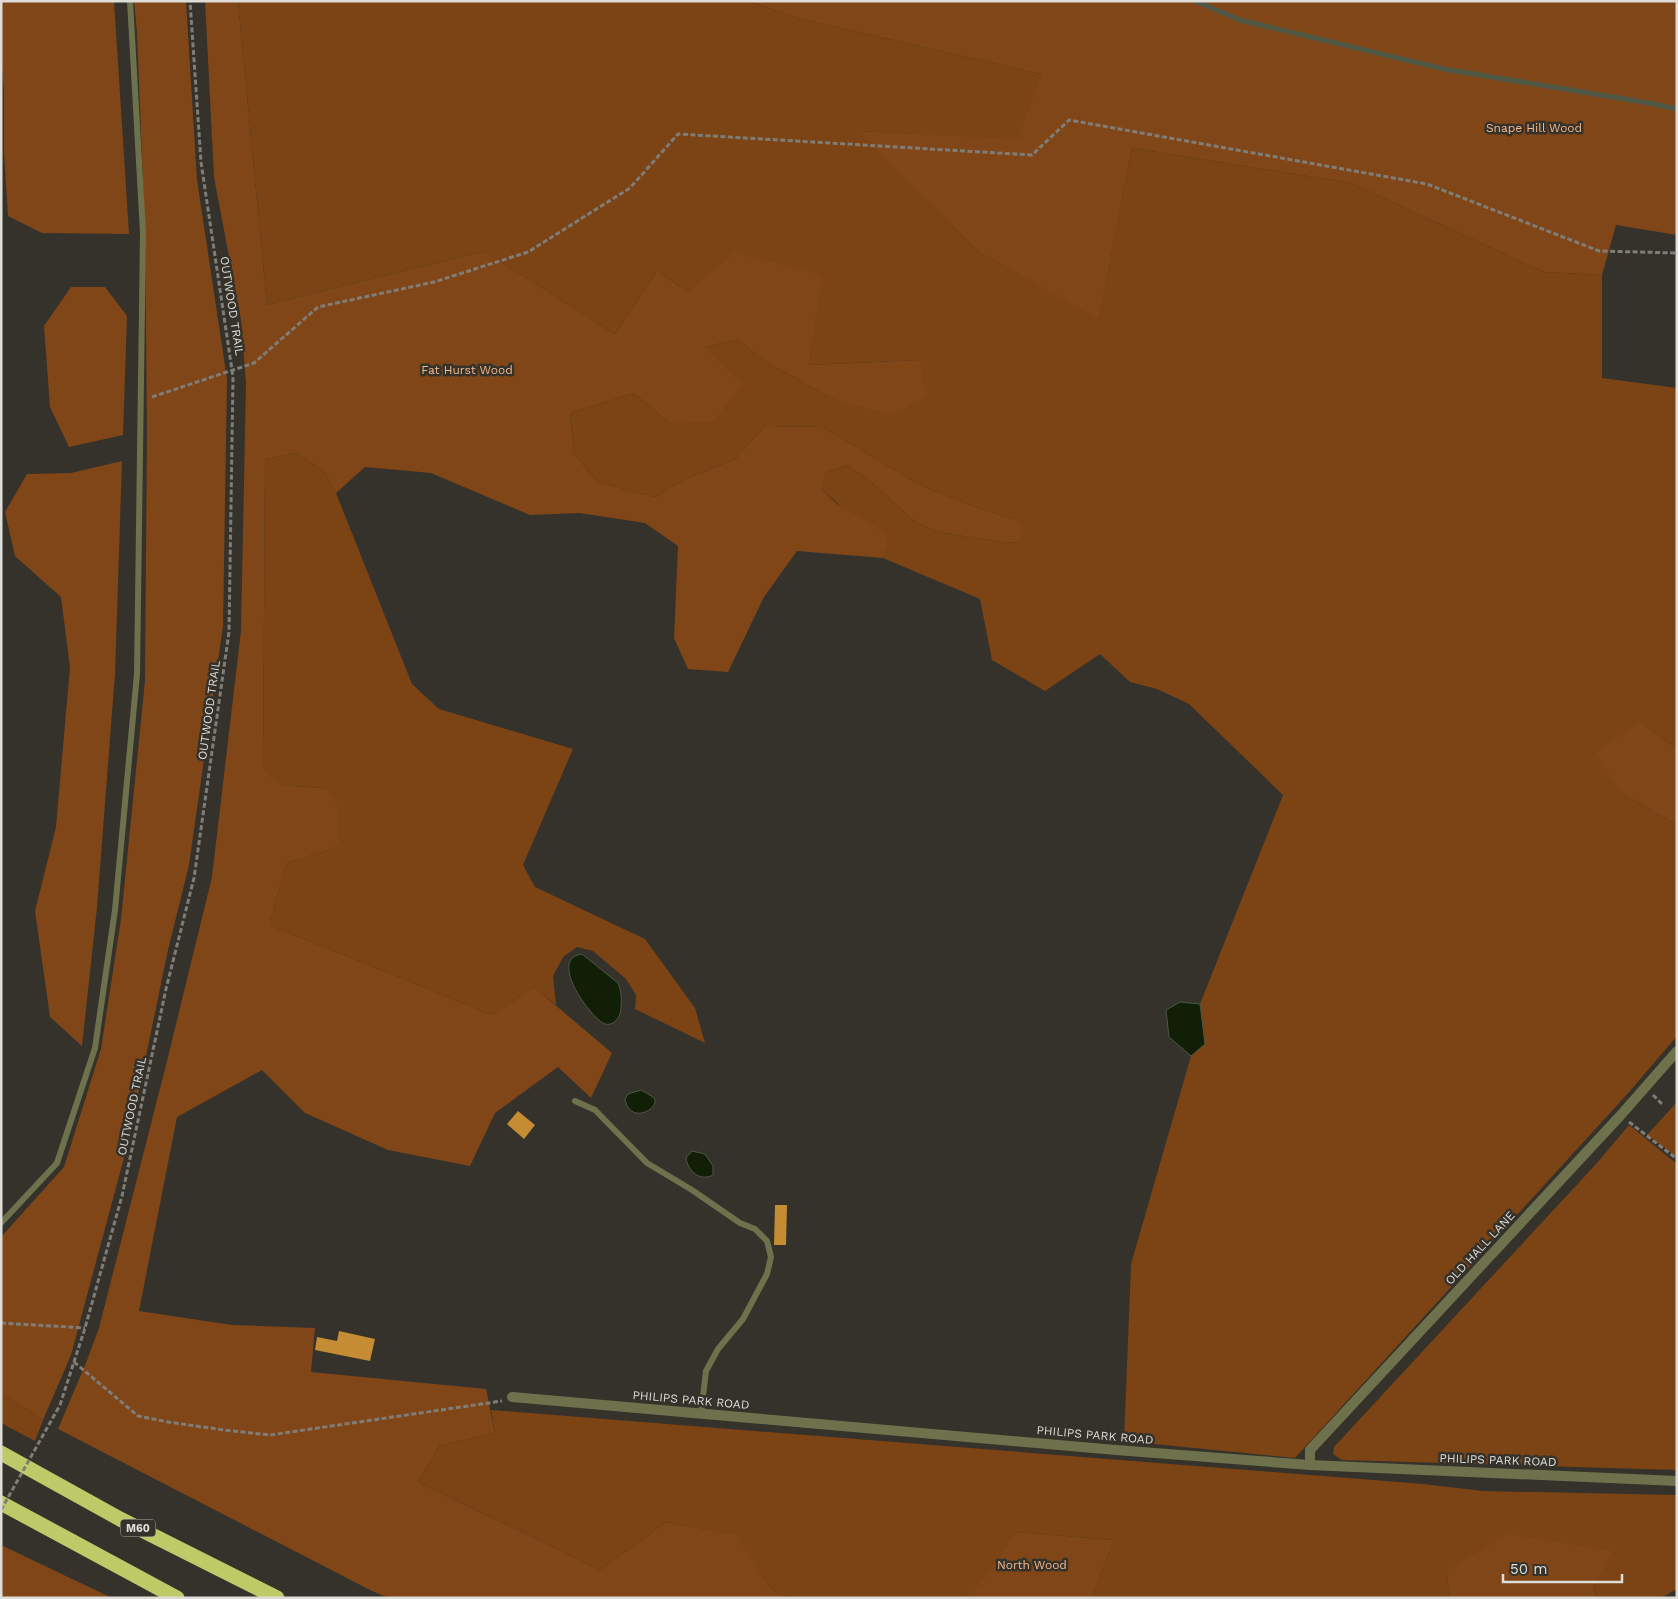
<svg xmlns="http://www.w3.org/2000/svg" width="1678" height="1599" font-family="'Work Sans',sans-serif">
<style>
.green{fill:#7c4315}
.forest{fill:#804618}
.water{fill:#101f06;stroke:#4e5845}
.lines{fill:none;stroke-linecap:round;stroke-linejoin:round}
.stream{stroke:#4e5845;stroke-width:5}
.building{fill:#c58c33}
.path{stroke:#7f7d77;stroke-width:3;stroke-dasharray:5 2.5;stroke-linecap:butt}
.service{stroke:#6d724c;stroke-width:6}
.minor{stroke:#6d724c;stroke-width:10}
.motorway{stroke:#bec967;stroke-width:15}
.path-bridge{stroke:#7f7d77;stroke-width:3;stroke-dasharray:5 2.5;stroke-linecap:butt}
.labels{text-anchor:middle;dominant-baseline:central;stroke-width:5;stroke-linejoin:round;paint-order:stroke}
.shield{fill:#34322a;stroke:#abaaa4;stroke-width:1}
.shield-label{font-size:11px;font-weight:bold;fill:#deddd8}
.park-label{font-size:12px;fill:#f5b78d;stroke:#34322a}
.street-label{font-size:12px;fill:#deddd8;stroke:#34322a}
</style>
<rect width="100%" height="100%" fill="#34322a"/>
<g class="green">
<polygon points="238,1 748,1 797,18 1041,74 1019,140 859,131 979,252 1099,318 1132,148 1351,183 1544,272 1602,275 1602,378 1677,388 1677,749 1640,721 1621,793 1677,825 1677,1036 1630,1091 1295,1458 1124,1441 1131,1264 1191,1056 1205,1044 1200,1004 1283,795 1189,704 1157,689 1130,682 1100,654 1045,691 992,660 980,599 883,558 888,546 822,490 826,472 847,465 876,486 915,522 938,532 1007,543 1017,542 1018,520 975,507 922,486 823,427 765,426 735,459 684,480 655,497 598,482 574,454 570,413 634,393 670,423 705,347 738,339 764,361 835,400 920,360 809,365 821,275 688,292 657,271 615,334 484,251 267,305"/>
<polygon points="298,453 325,473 336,493 412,684 439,709 573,749 523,865 535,887 645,939 695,1008 705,1043 635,1009 636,995 626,979 593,951 577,947 563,957 553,976 556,1005 534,987 492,1015 269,925 287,863 338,847 325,788 279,785 263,768 265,459"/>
<polygon points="1677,1102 1677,1157 1647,1135"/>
<polygon points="1629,1125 1677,1164 1677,1470 1342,1460 1333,1454 1334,1447 1597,1163"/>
<polygon points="1,1393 43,1420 35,1441 1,1423"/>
<polygon points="491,1410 1423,1484 1483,1491 1677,1495 1677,1589 1661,1598 1597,1598 1593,1589 1611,1551 1446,1571 1450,1598 1092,1598 1114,1540 1015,1532 979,1586 964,1598 787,1598 770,1588 734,1534 666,1522 600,1570 418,1482 439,1446 495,1433"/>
</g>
<g class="forest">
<polygon points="1,1 114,1 129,234 42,233 8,216 4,153 4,91 1,51"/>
<polygon points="134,1 186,1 197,180 227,379 223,626 189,865 168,950 128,1143 71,1355 43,1420 1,1393 1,1237 64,1167 101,1049 121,919 145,681 147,432 145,232 137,32"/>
<polygon points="205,1 238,1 267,305 484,251 615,334 657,271 688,292 735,252 822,275 809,365 920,360 926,397 893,415 835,400 764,361 738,339 705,347 742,385 713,422 670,423 634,393 570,413 574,454 598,482 655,497 684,480 735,459 765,426 823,427 922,486 975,507 1018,520 1025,531 1017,542 1007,543 938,532 915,522 876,486 847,465 826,472 822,490 836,503 886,533 888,546 883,558 797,551 764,597 728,672 688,669 674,638 678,546 645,523 580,513 530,515 431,473 365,467 336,493 325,473 298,453 265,459 263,768 280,785 325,788 337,804 338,847 287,863 269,925 492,1015 534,987 612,1053 591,1098 558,1067 495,1113 470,1166 388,1150 305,1113 262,1070 177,1117 139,1311 232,1325 315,1328 311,1372 486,1389 495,1433 439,1446 418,1482 600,1570 666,1522 735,1534 770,1588 787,1598 389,1598 372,1591 58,1429 86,1363 99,1328 167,1061 212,877 241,631 246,383 241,320 214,177"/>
<polygon points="748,1 1677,1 1677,235 1616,225 1602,275 1544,272 1351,183 1132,148 1099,319 979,252 858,131 1018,139 1041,74 797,18"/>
<polygon points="71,287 105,287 127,316 123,435 69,447 50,407 44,326"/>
<polygon points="122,461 115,674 97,907 82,1046 50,1017 35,911 56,827 70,667 61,597 15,556 5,512 27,474 71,473"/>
<polygon points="1640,721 1677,749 1677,825 1621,793 1596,753"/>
<polygon points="1015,1532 1114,1540 1092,1598 964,1598 979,1585"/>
<polygon points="1507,1534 1612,1551 1593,1589 1597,1598 1450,1598 1446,1571"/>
<polygon points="1,1545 112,1598 1,1598"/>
</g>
<g class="water">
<path d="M582,954l36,29c4,8 4,22 2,31 -2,6 -8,12 -15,10 -14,-5 -58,-66 -23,-70z"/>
<polygon points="1180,1002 1200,1004 1205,1044 1191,1056 1169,1037 1166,1010"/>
<path d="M641,1090c3,2 11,6 13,8 7,10 -24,28 -29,1l3,-5z"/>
<path d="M692,1151l13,3 8,12v9c-13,7 -25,-4 -27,-17z"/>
</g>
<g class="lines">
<polyline class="stream" points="1195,1 1240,20 1444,69 1649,103 1677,109"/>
</g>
<g class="building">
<polygon points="518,1111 535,1125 524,1139 507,1124"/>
<polygon points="775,1205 787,1205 786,1245 774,1245"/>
<polygon points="339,1331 375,1339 370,1361 315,1350 317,1337 337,1341"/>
</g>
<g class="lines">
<g class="path">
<polyline points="152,397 254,363 318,307 434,282 528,252 630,188 678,134 1032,155 1069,120 1427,184 1599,251 1677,253"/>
<polyline points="1653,1095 1663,1105"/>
<polyline points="1629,1122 1677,1159"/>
<polyline points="1,1323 85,1328"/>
<polyline points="74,1362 138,1416 168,1422 224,1430 270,1435 502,1401"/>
<polyline points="60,1405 85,1328 122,1196 166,989 194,878 229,632 233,377 201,162 190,1"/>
</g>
<g class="service">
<polyline points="575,1101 595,1110 647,1163 692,1190 740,1223 755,1229 767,1241 771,1257 767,1274 743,1319 718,1349 706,1371 701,1413"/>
<polyline points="1,1223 57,1163 95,1048 115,910 137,674 143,233 130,1"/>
</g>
<g class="minor">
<polyline points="512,1397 1116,1450 1310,1465 1677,1481"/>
<polyline points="1310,1465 1310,1450 1620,1116 1677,1051"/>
</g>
<g class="motorway">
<polyline points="1,1453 120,1519 277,1598"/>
<polyline points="1,1503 177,1598"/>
</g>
<polyline class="path-bridge" points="1,1510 60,1405"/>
</g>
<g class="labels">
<rect class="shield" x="120.5" y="1519.5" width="35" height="17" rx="4"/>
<g class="shield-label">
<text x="138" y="1528">M60</text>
</g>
<g class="park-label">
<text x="1534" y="128">Snape Hill Wood</text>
<text x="467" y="370">Fat Hurst Wood</text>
<text x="1032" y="1565">North Wood</text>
</g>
<g class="street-label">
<text transform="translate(232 306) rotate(81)">OUTWOOD TRAIL</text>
<text transform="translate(209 710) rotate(-82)">OUTWOOD TRAIL</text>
<text transform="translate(132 1106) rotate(-78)">OUTWOOD TRAIL</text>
<text transform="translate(1480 1248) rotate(-47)">OLD HALL LANE</text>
<text transform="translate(691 1400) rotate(5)">PHILIPS PARK ROAD</text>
<text transform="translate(1095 1435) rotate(5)">PHILIPS PARK ROAD</text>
<text transform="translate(1498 1460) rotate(2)">PHILIPS PARK ROAD</text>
</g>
</g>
<rect width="1678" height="1599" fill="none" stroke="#deddd8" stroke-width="5"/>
<path d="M1503 1574v8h119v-8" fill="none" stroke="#deddd8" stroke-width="2.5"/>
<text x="1510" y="1574" font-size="15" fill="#deddd8" stroke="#34322a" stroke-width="4" paint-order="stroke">50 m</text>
</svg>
